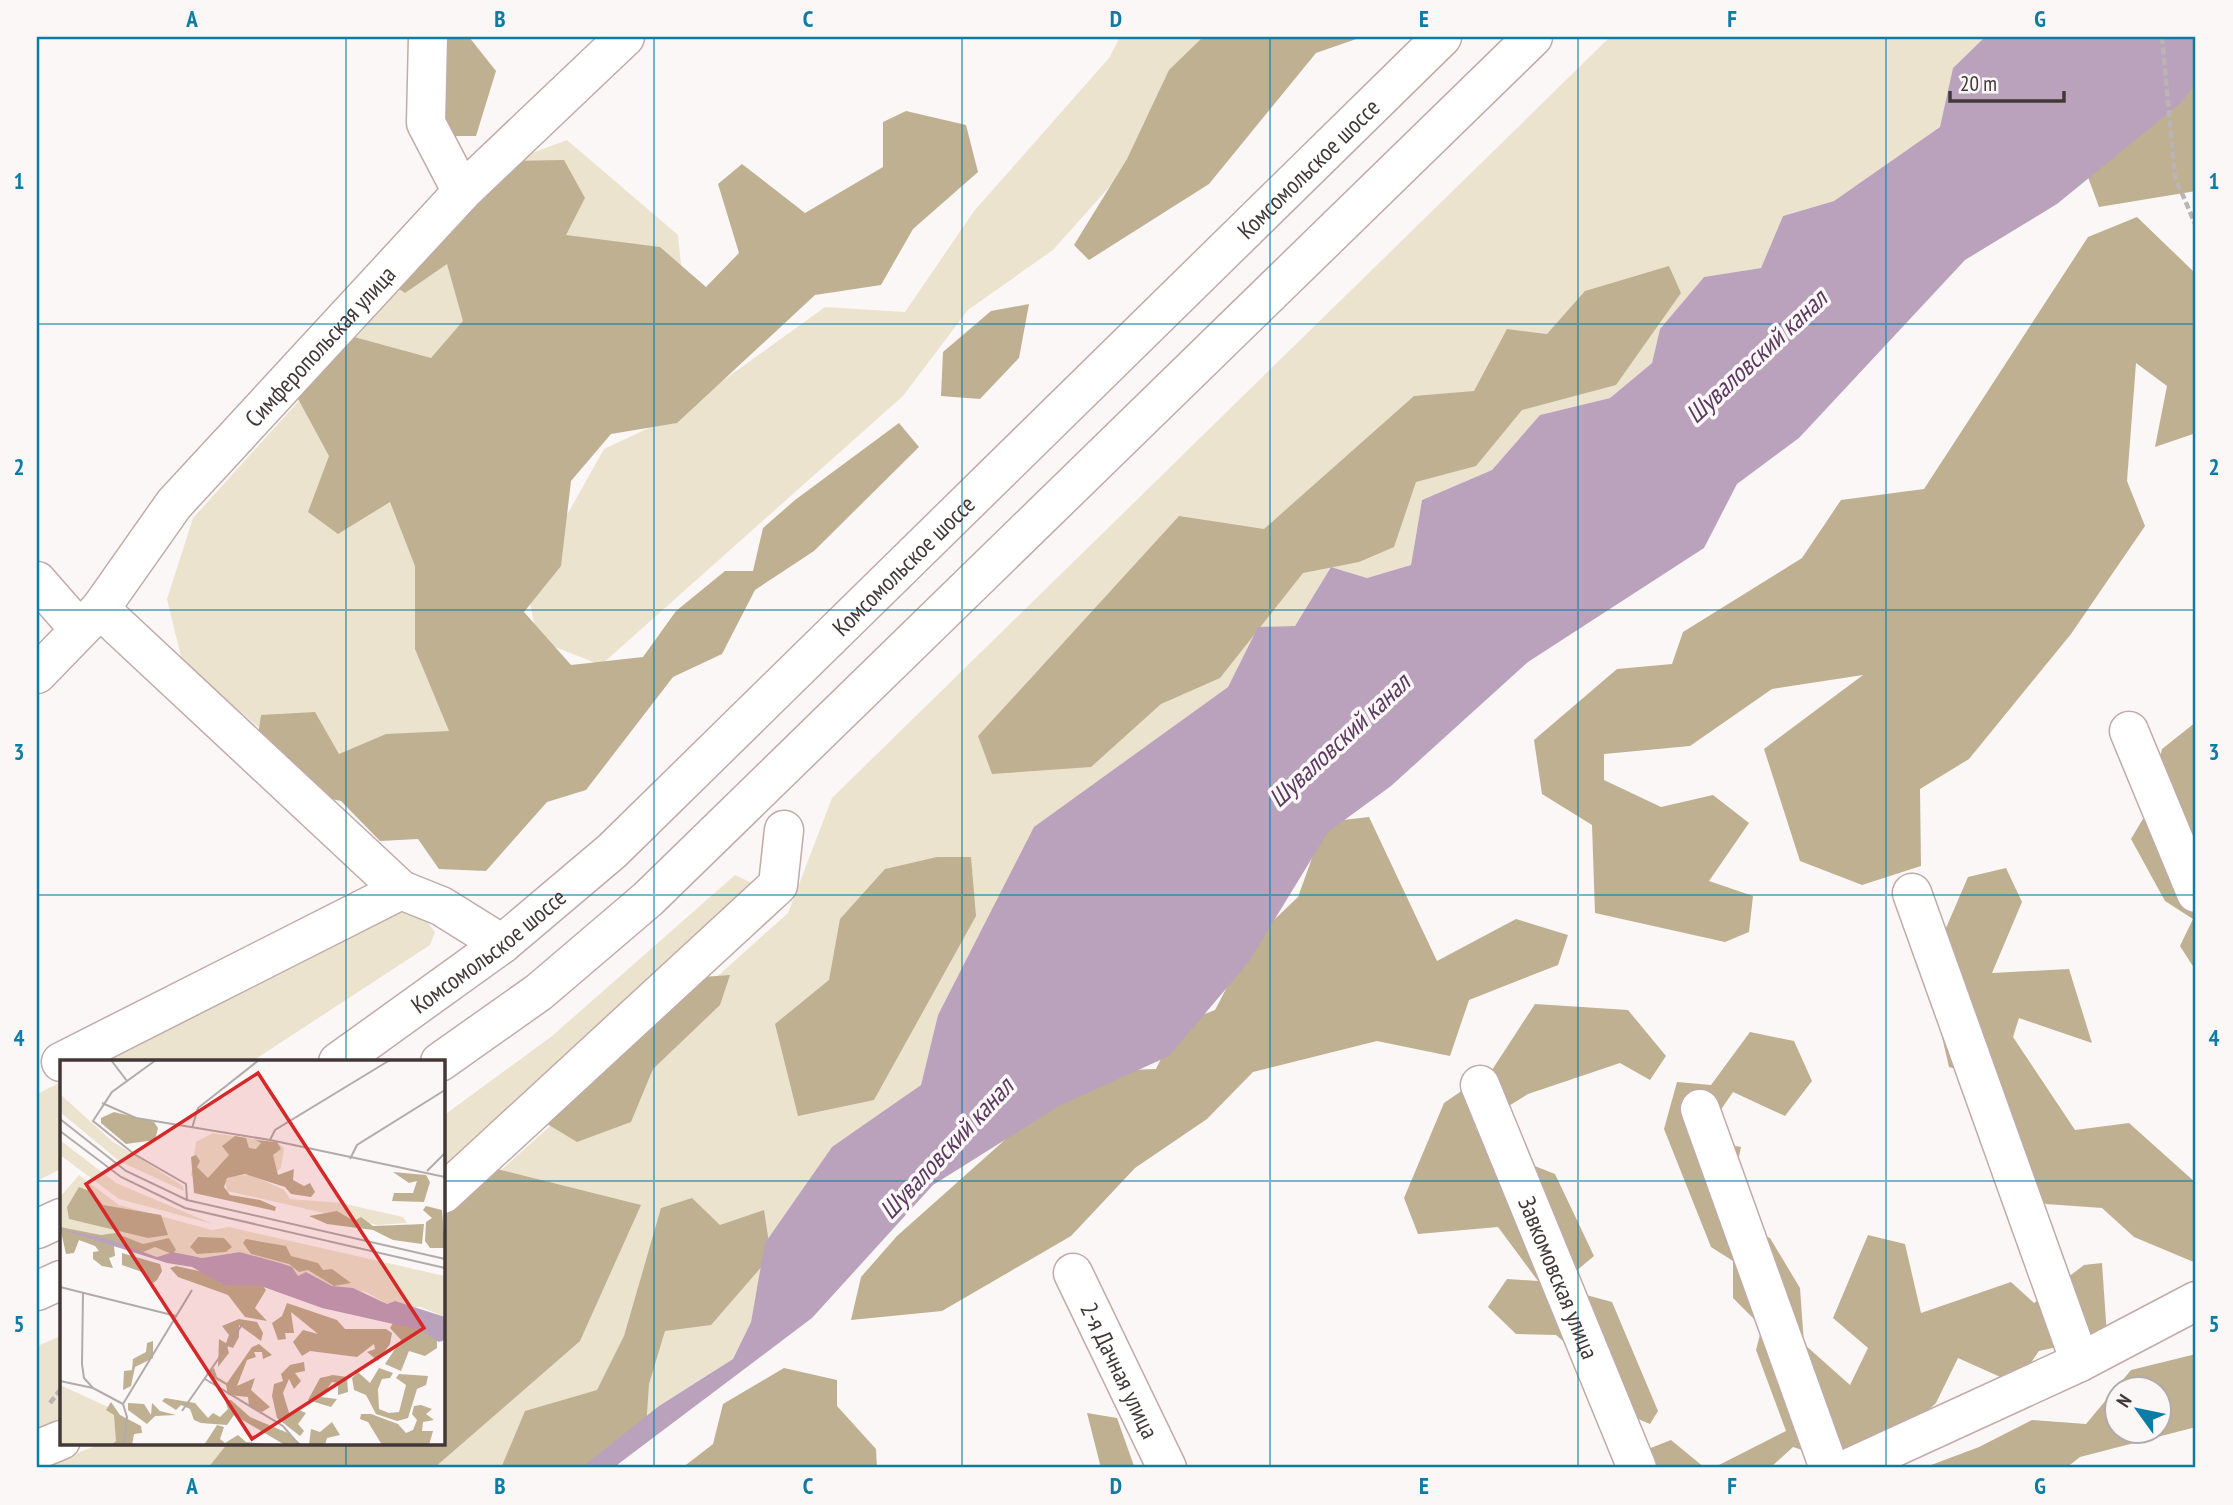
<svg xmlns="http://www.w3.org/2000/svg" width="2233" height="1505" font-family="'PT Sans Narrow',sans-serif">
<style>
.green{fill:#ece3cf}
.forest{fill:#beb091;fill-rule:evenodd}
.water{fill:#baa2bc}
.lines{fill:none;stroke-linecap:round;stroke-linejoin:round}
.minor-casing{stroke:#c1aba8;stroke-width:41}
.major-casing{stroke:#c1aba8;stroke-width:41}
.path{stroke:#bbb4b4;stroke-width:4.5;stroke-dasharray:7 3.5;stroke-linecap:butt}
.minor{stroke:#fff;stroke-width:38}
.major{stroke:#fff;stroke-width:38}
.grid{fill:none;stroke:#0b7da5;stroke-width:2;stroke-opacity:0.55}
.labels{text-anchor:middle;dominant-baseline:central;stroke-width:7;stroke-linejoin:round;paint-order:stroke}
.street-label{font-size:24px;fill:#423837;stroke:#fcf7f7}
.water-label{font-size:26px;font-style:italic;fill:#5b395f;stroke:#fcf7f7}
.inset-road{fill:none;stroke:#b2abaa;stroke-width:2}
.view{fill:#d62828;fill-opacity:0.15;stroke:#d62828;stroke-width:3.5}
.inset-edge{fill:none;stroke:#423837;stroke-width:3.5}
.neatline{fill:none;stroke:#0b7da5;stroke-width:2.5}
.grid-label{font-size:23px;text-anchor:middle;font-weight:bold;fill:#0b7da5}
</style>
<rect width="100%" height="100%" fill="#fcf7f7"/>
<g class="green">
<polygon points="1120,37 1243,37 1053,250 968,310 903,396 601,665 537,640 527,586 604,449 674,416 825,307 905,312 974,211 1109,58"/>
<polygon points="1610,37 1985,37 1953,68 1941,127 1834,201 1783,216 1761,268 1704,277 1660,329 1652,363 1610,398 1540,415 1492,470 1422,500 1411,565 1367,578 1331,567 1295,626 1258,628 1228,687 1035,827 938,1015 921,1085 832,1148 766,1242 751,1322 733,1359 659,1406 581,1468 37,1468 101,1444 443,1444 443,1222 788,913 832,798"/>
<polygon points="567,140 678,235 688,330 546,450 509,712 369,823 182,661 167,599 193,518 518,158"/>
<polygon points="735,875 752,883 443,1179 443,1116 552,1036"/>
<polygon points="399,912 425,919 435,932 430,945 251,1062 100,1062"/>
<polygon points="61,1082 61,1169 37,1181 37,1094"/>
<polygon points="61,1336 61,1430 37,1439 37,1346"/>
</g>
<g class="forest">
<polygon points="438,37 469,37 496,71 476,136 451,136 436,95"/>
<polygon points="1203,37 1362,37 1316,53 1209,184 1089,260 1074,245 1127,159 1169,70"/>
<polygon points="2196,38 2196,191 2099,207 2085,169"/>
<polygon points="906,111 966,125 978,172 913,229 881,285 815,295 677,423 611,434 571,481 561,566 524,612 571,665 643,657 676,611 725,571 753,571 763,528 795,500 899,423 919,447 814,551 755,590 722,654 673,677 586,790 547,802 486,871 439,869 418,839 380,841 341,801 302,793 256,749 261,715 315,712 339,754 386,734 449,731 415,649 415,566 390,502 338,534 308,512 329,456 297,397 354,337 431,358 463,321 447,264 405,293 388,281 507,161 564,160 585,198 566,235 660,247 706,287 739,253 718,184 742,164 805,213 883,167 883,122"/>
<polygon points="2137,217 2194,272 2196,278 2196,433 2155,447 2167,386 2136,363 2127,481 2145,526 2071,634 1969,759 1920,789 1921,866 1862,885 1800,861 1764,749 1863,675 1772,689 1690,746 1604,754 1604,780 1661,807 1713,795 1749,823 1709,881 1753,896 1749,932 1725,942 1595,913 1592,825 1542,794 1534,740 1617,669 1672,664 1683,632 1802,558 1841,500 1924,489 2088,237"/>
<polygon points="1669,266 1681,293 1616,385 1522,410 1476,466 1416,482 1394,547 1359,562 1303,573 1220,678 1161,704 1091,767 992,774 978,736 1179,516 1264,529 1414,396 1474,391 1507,329 1547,334 1585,291"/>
<polygon points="1029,304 1019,358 980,399 941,396 943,352 991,311"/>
<polygon points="2196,722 2196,971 2180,946 2193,919 2165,901 2131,839 2147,812 2162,749"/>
<polygon points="1369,817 1437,961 1516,919 1568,935 1558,965 1469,1000 1450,1056 1377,1041 1253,1072 1207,1119 1135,1168 1071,1236 942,1311 851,1320 861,1277 897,1236 1035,1113 1104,1071 1156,1069 1178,1024 1215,1010 1250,943 1298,897 1325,822"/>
<polygon points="937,857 971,857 976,916 874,1100 798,1116 775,1024 829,980 840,919 885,869"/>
<polygon points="2006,868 2022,902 1992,973 2069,969 2092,1043 2019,1018 2013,1037 2075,1130 2129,1123 2196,1183 2196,1263 2134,1237 2102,1208 2046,1204 1983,1143 2001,1081 1949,1067 1927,972 1968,877"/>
<polygon points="730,975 720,1005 653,1069 631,1122 577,1142 544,1122 689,978"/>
<polygon points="1535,1004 1628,1010 1666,1056 1650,1080 1620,1063 1528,1094 1475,1127 1484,1146 1555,1174 1594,1256 1557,1287 1612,1302 1658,1411 1650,1424 1586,1397 1582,1357 1556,1335 1516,1334 1488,1307 1507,1279 1538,1281 1498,1227 1418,1234 1404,1198 1444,1103 1492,1070"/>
<polygon points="1750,1032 1794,1041 1812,1081 1785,1116 1733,1092 1701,1139 1741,1147 1726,1219 1770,1238 1800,1288 1804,1344 1850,1385 1868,1348 1833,1318 1868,1235 1905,1244 1921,1313 2011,1282 2034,1303 2084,1265 2102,1263 2107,1336 2039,1351 2016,1384 1958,1358 1936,1403 1867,1468 1857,1468 1793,1447 1770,1468 1713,1468 1786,1431 1756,1350 1762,1327 1733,1298 1733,1261 1711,1247 1664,1129 1677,1082 1711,1085"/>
<polygon points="489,1167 641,1205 580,1341 434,1468 208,1468 227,1444 443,1444 443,1212"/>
<polygon points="692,1198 720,1225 764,1210 771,1256 711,1325 665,1331 649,1384 646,1428 615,1468 501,1468 525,1411 597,1390 624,1336 661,1208"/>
<path d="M2196,1354v73l-116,30 -14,11h-143l56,-21 53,-27 54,4 45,-54zM2118,1390h42v42h-42z"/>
<polygon points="784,1368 837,1380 837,1406 876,1449 877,1468 682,1468 713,1444 723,1404"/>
<polygon points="1087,1413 1117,1418 1134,1466 1138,1468 1101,1468"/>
<polygon points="1671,1440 1705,1468 1635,1468 1643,1451"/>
</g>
<polygon class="water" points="1985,37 2196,37 2196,82 2182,102 2057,204 1965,260 1799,438 1737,484 1704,548 1528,662 1391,786 1328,832 1248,963 1169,1056 1059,1106 933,1185 812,1318 613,1468 581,1468 659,1406 733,1359 751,1322 765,1243 832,1147 921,1085 938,1015 1034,827 1228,687 1258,627 1295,626 1331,567 1367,578 1411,565 1422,500 1492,470 1540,415 1610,398 1652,363 1660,329 1704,277 1761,268 1783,216 1834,201 1940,127 1953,68"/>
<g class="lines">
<g class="minor-casing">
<g id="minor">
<polyline points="428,37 426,123 462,192"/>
<polyline points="37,581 79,629"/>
<polyline points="100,609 401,890"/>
<path id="s1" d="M37,674l63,-65 74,-105 288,-312 163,-155"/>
<polyline points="2129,731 2196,893"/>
<polyline points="1912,893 2080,1362"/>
<polyline points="61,1062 401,890 441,906 502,944"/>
<path id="s2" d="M1480,1085l157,383"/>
<polyline points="1700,1109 1829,1468"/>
<polyline points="443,1194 778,885 784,830"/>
<path id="s3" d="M1073,1273l94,195"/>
<polyline points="37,1450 61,1440"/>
<polyline points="1849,1468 2080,1362 2196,1301"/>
</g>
</g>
<g class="major-casing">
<g id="major">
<path id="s4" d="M338,1062l164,-118 110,-93 830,-814"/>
<polyline points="440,1062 539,992 648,899 1533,37"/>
<polyline points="37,1229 61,1218"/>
<polyline points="37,1291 61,1280"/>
</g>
</g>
<g class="path">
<polyline points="2162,37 2175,177 2196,226"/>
<polyline points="50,1403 61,1389"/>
</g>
<use href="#minor" class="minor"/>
<use href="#major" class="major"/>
</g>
<path class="grid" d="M346,37v1025M654,37v1431M962,37v1431M1270,37v1431M1578,37v1431M1886,37v1431M37,324h2159M37,610h2159M37,895h2159M37,1181h24M443,1181h1753M346,1444v24"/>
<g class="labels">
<g class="street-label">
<text stroke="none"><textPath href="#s4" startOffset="1321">Комсомольское шоссе</textPath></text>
<text stroke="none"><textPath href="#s1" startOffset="434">Симферопольская улица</textPath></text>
<text stroke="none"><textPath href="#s4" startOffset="754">Комсомольское шоссе</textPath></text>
<text stroke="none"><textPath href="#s4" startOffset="187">Комсомольское шоссе</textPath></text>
<text stroke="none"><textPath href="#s2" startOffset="208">Завкомовская улица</textPath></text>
<text stroke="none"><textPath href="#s3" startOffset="108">2-я Дачная улица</textPath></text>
</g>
<g class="water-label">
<text transform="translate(1756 356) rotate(-43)">Шуваловский канал</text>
<text transform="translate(1339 740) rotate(-43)">Шуваловский канал</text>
<text transform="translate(946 1148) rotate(-47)">Шуваловский канал</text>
</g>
</g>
<g transform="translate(60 1060)">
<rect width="385" height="385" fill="#fcf7f7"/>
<path d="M0,34l52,47 71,45 1,5 -65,-30 -59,-49zM153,73l65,10 6,5 -3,20 -10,8 -24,-8 -33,16 -23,-8 5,-34zM0,80l56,43 97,41 -94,-25 -59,-44zM19,115l40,30 93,25 17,-3 216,49v41l-24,-10h-15l-11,-6 -8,3 -21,-12 -34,-6 -26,-14 -8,4 -19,-13 -39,-11 -38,6 -29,-6 -16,5 -49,-18 -48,-10v-32zM191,115l33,15 6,9 51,4 62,14 4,6 -30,2 -150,-34 -2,-10 5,-5zM0,325l57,26v34h-57z" fill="#ece3cf"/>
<path d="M54,52l40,10 4,6 -3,12 -29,4 -25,-21v-5zM175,76l11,2 3,10 7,1 5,-6 -6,-3 22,2 4,7 -8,6 5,20 16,-6 -1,11 11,6 6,-3 5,9 -4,5 -20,-3 -6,-7 -40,-13 -18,4 -3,9 6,8 30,5 16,7 -1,4 -81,-18 -3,-36 5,-2 4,6 -3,6 11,11 21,-23 -7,-9zM333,112l33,3 4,7 -6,20 -32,-1 2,-8h19l4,-12 -8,2zM19,127l13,5 11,13 58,10 7,20 -20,3 -79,-19 -2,-12zM366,146l16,4 3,38h-15l-5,-7 1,-19 6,-4 -9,-8zM277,151l17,10 7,-4 12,9 51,-2 -2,20 -29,-4 -20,-10 -46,-6 -18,-8zM0,167l41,8 14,-2 28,11 26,-6 7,12 -4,4 -17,-7 -12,5 -29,-6 1,10 -6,2 4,10 -11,-2 -9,-7v-7l6,-1 -4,-5 -16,-6 -5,13 -8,1zM138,177l26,1 8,9 -6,5 -29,2 -7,-7zM186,179l40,7 5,10 27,7 5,7 9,-1 19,14 -17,3 -26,-16 -9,2 -10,-8 -38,-10 -8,-11zM62,193l38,11 2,7 -5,9 -4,3 -11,-11 -20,-7zM116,206l32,7 14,11 40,1 4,5 -11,18 12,13 -22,-4 -17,-22 -50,-18 -8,-9zM227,243l50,17 8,9h41l6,4 -2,11 -12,17 -11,-9 8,-3 -1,-5 -17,13 -47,-6 -8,5 -9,-14 10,-12 15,4 -27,-22 3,21h-9l1,6 -8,1 -6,-17 10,-7zM179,259l18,3 6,11 -2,8 -22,-16v12l-6,11 -6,-2 2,7 -11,14 1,-28 7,4 3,-8 -7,-9zM333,263l25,3 19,12v10l-12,8 -16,-5 -8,20 -16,-7 16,-24 -11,-12zM93,281v17l-18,9 -4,19 -8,4 1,-19 8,-1 1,-11 13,-7 1,-9zM199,284l13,11 -9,4 -1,-7h-8l2,5 -9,3 -10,26 18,-8 -4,12 19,17 -8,5 -13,-6 -1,-9 -20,-2 -2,-10 -20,-11 8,-6 3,9 10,6 25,-36zM244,302l1,9 -10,2 6,8 -7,8 -5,-10 -6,14 7,23 7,-7 9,4 -8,11 6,7 -4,5 -23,-18 -5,-22 2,-12 9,-3 -2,-7 9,-9zM319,308l14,5 -3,5 -8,1 -4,10 1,20 10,4 10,-1 7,-27 -10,-7 3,-4 29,2 -2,9 -9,4 -9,29 -11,3 -21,-7 -10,-19 -12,-5 -2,-12 6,-6 12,11zM273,315l14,2 1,15 -10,3v-12l-6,-1 -11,15 16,2 -6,8 -23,-7 12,-22zM105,338l30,5 13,15 5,-5 7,4 8,-8 -3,-9h6l19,17 38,16 14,12h-17l-51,-30 -7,10 -26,-2 -7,-3 -4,-11 -9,-4 -5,5 -14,-9zM51,342l9,13 21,11 1,7 -8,1 -2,11h-21l5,-4 -2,-26 -8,-5zM68,343l16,1 7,11 1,-12 8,8 16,4 -21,1 -8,8 -19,-14zM361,345l11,4 -6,5 8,6 -11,2 -1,9h11l-4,14h-47l-14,-23 -8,-3 1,-5h10l27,10 8,9 7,-3 4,-10 -5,-6 2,-8zM272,362l8,13 -13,3 -2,7h-16l2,-16 9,3zM157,365l7,2 -4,12 5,4 13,-8 8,7 33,3h-75z" fill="#beb091"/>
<path d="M0,169l48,10 49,18 16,-5 29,6 38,-6 40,11 12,4 6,9 8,-4 26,14 21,2 34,16 8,-3 50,16v23l-6,2 -19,-12 -98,-22 -61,-22 -37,-1 -32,-18 -25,-4z" fill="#baa2bc"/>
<path class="inset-road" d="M51,0l16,21M96,0l-44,32 -19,29 41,33 52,30 1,16M42,43l34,15 134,22 175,37M0,59l66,52 61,29 258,59M132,68l6,-20 61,-48M0,71l61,46 64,31 260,60M210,80l5,-10 115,-70M290,99l7,-14 88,-55M367,111l18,-18M0,227l116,29M23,233l-1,71 2,14 9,10M145,319l78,47 16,19M0,321l33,7 30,16M63,344l69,-114M63,344l4,13 -3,28M122,351l62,-89"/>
<path class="view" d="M198,13l166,255 -172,111 -166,-255z"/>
<rect width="385" height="385" class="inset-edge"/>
</g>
<rect width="2233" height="1505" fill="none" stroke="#fcf7f7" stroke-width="77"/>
<g transform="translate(2138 1410) rotate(303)"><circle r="33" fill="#fcf7f7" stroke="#b2abaa" stroke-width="2"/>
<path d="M0-5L12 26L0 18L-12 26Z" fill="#0b7da5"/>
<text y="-10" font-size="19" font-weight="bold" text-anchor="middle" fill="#423837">N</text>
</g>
<path d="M1950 91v10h114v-10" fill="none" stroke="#423837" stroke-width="3.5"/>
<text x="1960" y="91" font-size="21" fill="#423837" stroke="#fcf7f7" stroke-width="5" paint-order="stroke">20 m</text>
<rect x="38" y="38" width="2156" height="1428" class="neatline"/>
<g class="grid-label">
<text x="192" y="27">A</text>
<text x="500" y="27">B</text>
<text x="808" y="27">C</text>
<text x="1116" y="27">D</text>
<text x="1424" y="27">E</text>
<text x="1732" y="27">F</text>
<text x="2040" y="27">G</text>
<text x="19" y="189">1</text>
<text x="2214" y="189">1</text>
<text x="19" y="475">2</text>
<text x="2214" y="475">2</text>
<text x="19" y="760">3</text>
<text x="2214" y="760">3</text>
<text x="19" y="1046">4</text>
<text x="2214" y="1046">4</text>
<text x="19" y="1332">5</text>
<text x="2214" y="1332">5</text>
<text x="192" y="1494">A</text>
<text x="500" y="1494">B</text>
<text x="808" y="1494">C</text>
<text x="1116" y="1494">D</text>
<text x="1424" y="1494">E</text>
<text x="1732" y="1494">F</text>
<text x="2040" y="1494">G</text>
</g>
</svg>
